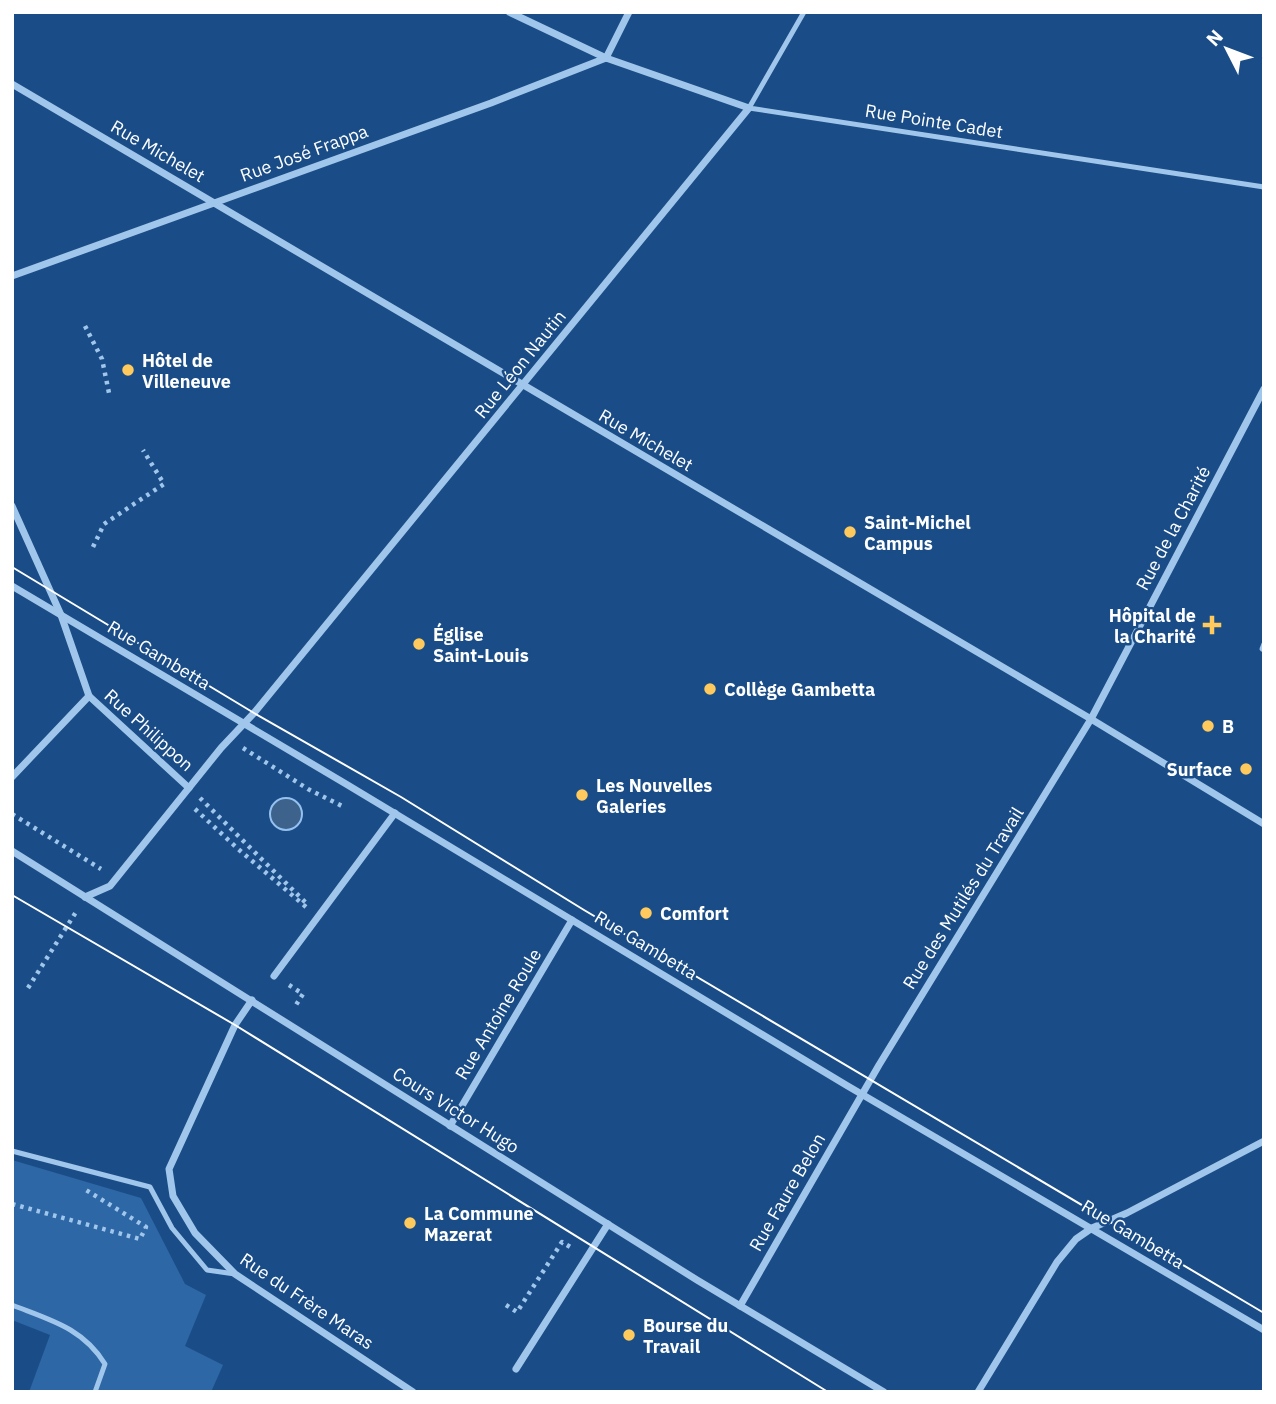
<svg xmlns="http://www.w3.org/2000/svg" width="1276" height="1404" font-family="'IBM Plex Sans',sans-serif">
<style>
.green{fill:#2d67a5}
.water{fill:#3d638d;stroke:#94c1ef;stroke-width:2}
.lines{fill:none;stroke-linecap:round;stroke-linejoin:round}
.path{stroke:#a1c6ec;stroke-width:4.5;stroke-dasharray:3.5 5;stroke-linecap:butt}
.lane{stroke:#a1c6ec;stroke-width:5}
.street{stroke:#a1c6ec;stroke-width:7}
.tram{stroke:#fff;stroke-width:2}
.poi-dot{fill:#ffca5d;stroke:#1a4d87;stroke-width:2.5}
.labels{text-anchor:middle;dominant-baseline:central;stroke-width:5;stroke-linejoin:round;paint-order:stroke}
.street-label{font-size:18px;fill:#fff;stroke:#1a4d87}
.poi-label{font-size:18px;font-weight:bold;fill:#fff;stroke:#1a4d87;text-anchor:start}
</style>
<rect width="100%" height="100%" fill="#1a4d87"/>
<polygon class="green" points="12,1160 141,1198 185,1284 206,1295 185,1346 223,1365 211,1392 29,1392 50,1335 12,1320"/>
<circle class="water" cx="286" cy="814" r="16"/>
<g class="lines">
<g class="path">
<polyline points="85,326 102,359 109,393"/>
<polyline points="93,547 104,524 164,484 143,450"/>
<polyline points="243,748 308,789 344,807"/>
<polyline points="200,798 306,903"/>
<polyline points="195,809 237,848 306,907"/>
<polyline points="12,814 101,869"/>
<polyline points="289,985 303,994 294,1008"/>
<polyline points="28,988 76,912"/>
<polyline points="12,1204 140,1239 146,1227 86,1190"/>
<polyline points="506,1305 517,1312 562,1242 572,1248"/>
</g>
<g class="lane">
<polyline points="804,12 749,108 1264,187"/>
<polyline points="1264,644 1262,649 1264,650"/>
<polyline points="12,1151 150,1187 172,1228 207,1270 235,1274"/>
<path d="M12,1305c38,15 71,23 93,59l-10,28"/>
</g>
<g class="street">
<polyline points="606,58 629,12"/>
<polyline points="12,84 1091,719 1264,824"/>
<polyline points="12,276 491,103 606,58"/>
<polyline points="12,506 61,615 89,696 189,788"/>
<polyline points="12,586 346,784 846,1085 1264,1330"/>
<polyline points="12,777 89,696"/>
<polyline points="12,851 697,1280 884,1392"/>
<polyline points="85,897 110,886 221,748 254,713 749,108 606,58 509,12"/>
<polyline points="274,976 395,813"/>
<polyline points="252,1000 235,1025 169,1169 173,1196 195,1233 235,1274 413,1392"/>
<polyline points="450,1126 572,920"/>
<polyline points="740,1306 879,1065 1091,719 1264,389"/>
<polyline points="516,1369 608,1224"/>
<polyline points="978,1392 1057,1262 1076,1239 1092,1228 1127,1213 1264,1141"/>
</g>
<g class="tram">
<polyline points="12,567 254,713 401,797 584,910 1264,1313"/>
<polyline points="12,895 235,1025 828,1392"/>
</g>
</g>
<g class="poi-dot">
<circle cx="128" cy="370" r="7"/>
<circle cx="850" cy="532" r="7"/>
<path d="M1208.5 614.5h7v7h7v7h-7v7h-7v-7h-7v-7h7z"/>
<circle cx="419" cy="644" r="7"/>
<circle cx="710" cy="689" r="7"/>
<circle cx="1208" cy="726" r="7"/>
<circle cx="1246" cy="769" r="7"/>
<circle cx="582" cy="795" r="7"/>
<circle cx="646" cy="913" r="7"/>
<circle cx="410" cy="1223" r="7"/>
<circle cx="629" cy="1335" r="7"/>
</g>
<g class="labels">
<g class="street-label">
<text transform="translate(934 121) rotate(9)">Rue Pointe Cadet</text>
<text transform="translate(158 151) rotate(30)">Rue Michelet</text>
<text transform="translate(304 153) rotate(-20)">Rue José Frappa</text>
<text transform="translate(520 364) rotate(-51)">Rue Léon Nautin</text>
<text transform="translate(646 440) rotate(30)">Rue Michelet</text>
<text transform="translate(1173 528) rotate(-62)">Rue de la Charité</text>
<text transform="translate(159 655) rotate(31)">Rue Gambetta</text>
<text transform="translate(149 730) rotate(42)">Rue Philippon</text>
<text transform="translate(963 898) rotate(-58)">Rue des Mutilés du Travail</text>
<text transform="translate(646 945) rotate(31)">Rue Gambetta</text>
<text transform="translate(498 1014) rotate(-59)">Rue Antoine Roule</text>
<text transform="translate(456 1110) rotate(32)">Cours Victor Hugo</text>
<text transform="translate(787 1192) rotate(-60)">Rue Faure Belon</text>
<text transform="translate(1133 1234) rotate(31)">Rue Gambetta</text>
<text transform="translate(307 1301) rotate(34)">Rue du Frère Maras</text>
</g>
<g class="poi-label">
<text x="142" y="360">Hôtel de<tspan x="142" dy="21">Villeneuve</tspan></text>
<text x="864" y="522">Saint-Michel<tspan x="864" dy="21">Campus</tspan></text>
<text x="1196" y="615" text-anchor="end">Hôpital de<tspan x="1196" dy="21">la Charité</tspan></text>
<text x="433" y="634">Église<tspan x="433" dy="21">Saint-Louis</tspan></text>
<text x="724" y="689">Collège Gambetta</text>
<text x="1222" y="726">B</text>
<text x="1232" y="769" text-anchor="end">Surface</text>
<text x="596" y="785">Les Nouvelles<tspan x="596" dy="21">Galeries</tspan></text>
<text x="660" y="913">Comfort</text>
<text x="424" y="1213">La Commune<tspan x="424" dy="21">Mazerat</tspan></text>
<text x="643" y="1325">Bourse du<tspan x="643" dy="21">Travail</tspan></text>
</g>
</g>
<rect width="1276" height="1404" fill="none" stroke="#ffffff" stroke-width="28"/>
<g transform="translate(1227 49) rotate(312)" stroke="#1a4d87" stroke-width="5" paint-order="stroke">
<path d="M0-5L12 26L0 18L-12 26Z" fill="#ffffff"/>
<text y="-10" font-size="19" font-weight="bold" text-anchor="middle" fill="#ffffff">N</text>
</g>
</svg>
